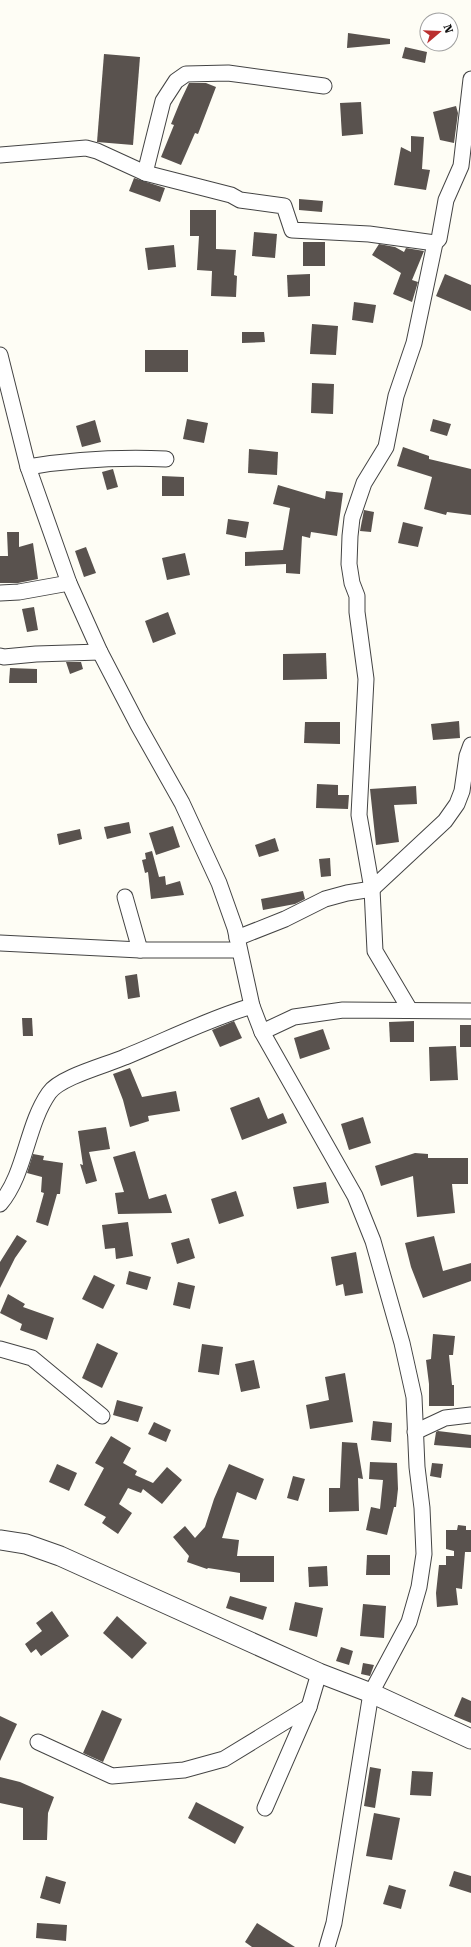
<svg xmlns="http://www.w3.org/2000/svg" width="471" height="1947" font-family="'Roboto Serif',serif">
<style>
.building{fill:#59524e}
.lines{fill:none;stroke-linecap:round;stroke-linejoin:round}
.minor-casing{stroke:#444;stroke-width:17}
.tertiary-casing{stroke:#444;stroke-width:21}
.minor{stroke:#fff;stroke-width:15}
.tertiary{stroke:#fff;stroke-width:19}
</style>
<rect width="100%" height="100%" fill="#fefdf5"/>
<g class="building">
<polygon points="348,33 390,39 390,44 347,48"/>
<polygon points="405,47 427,52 425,63 402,58"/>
<polygon points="104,54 140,57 133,145 97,142"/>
<polygon points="189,83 206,83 216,87 198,134 195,133 181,165 161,157 174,125 171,124 180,102"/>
<polygon points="361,102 363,134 342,136 340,103"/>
<polygon points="456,106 458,113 454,143 440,140 433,112"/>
<polygon points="411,136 424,137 422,169 430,170 426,190 394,185 401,147 411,152"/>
<polygon points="134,178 165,188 160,202 129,191"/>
<polygon points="299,199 323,201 322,212 299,210"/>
<polygon points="190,210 216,210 216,249 236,250 234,275 237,276 236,297 211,296 212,271 197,270 199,236 190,236"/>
<polygon points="254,232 277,234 275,258 252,256"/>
<rect x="303" y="242" width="22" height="24"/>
<polygon points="379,244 395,247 404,252 406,248 424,251 412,280 418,282 412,302 393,294 401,273 372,255"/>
<polygon points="174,245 176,267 148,270 145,248"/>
<polygon points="310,274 310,296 288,297 287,275"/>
<polygon points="445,274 471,285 471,311 436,296"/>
<polygon points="354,302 376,305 373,323 352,320"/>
<polygon points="312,324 338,326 336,355 310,354"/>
<polygon points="242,332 264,332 265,342 242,343"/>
<rect x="145" y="350" width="43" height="22"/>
<polygon points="312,383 334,384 333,414 311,413"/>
<polygon points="187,419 208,423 204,443 183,439"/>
<polygon points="433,419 451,424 447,436 430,431"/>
<polygon points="95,420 101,442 82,447 76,426"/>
<polygon points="403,447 429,456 429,459 471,469 471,515 447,512 446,515 424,509 432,477 397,466"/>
<polygon points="249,449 278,452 277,475 248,473"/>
<polygon points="113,469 118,487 107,490 102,472"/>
<polygon points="162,476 184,477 184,496 162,496"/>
<polygon points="278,485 325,499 326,491 343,493 337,536 311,532 310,538 302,536 300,574 286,573 286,564 245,566 245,552 283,550 290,508 273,504"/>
<polygon points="364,510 374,512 371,532 360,531"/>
<polygon points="228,519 249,522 246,538 226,534"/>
<polygon points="403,522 423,527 418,547 398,543"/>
<polygon points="7,532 19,532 19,547 33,543 38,579 18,583 0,583 0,556 8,556"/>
<polygon points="86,547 96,573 84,577 75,551"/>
<polygon points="185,553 190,575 167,580 162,558"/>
<polygon points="34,607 38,630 27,632 22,609"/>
<polygon points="168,612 176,634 153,643 145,621"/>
<polygon points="326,653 327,679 283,680 283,654"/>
<polygon points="66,662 81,662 83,669 70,674"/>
<polygon points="10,668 37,669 37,683 9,683"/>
<polygon points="459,721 460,738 433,740 431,724"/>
<polygon points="305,722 340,722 340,744 304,743"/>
<polygon points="317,784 338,785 338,795 349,795 348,809 316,808"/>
<polygon points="416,786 417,804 394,805 399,842 376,845 370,789"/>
<polygon points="129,822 131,833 107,839 104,827"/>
<polygon points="173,826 180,847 156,855 149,833"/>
<polygon points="80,829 82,839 59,845 57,834"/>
<polygon points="275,838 279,851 259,857 255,845"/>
<polygon points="152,851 159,877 165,876 166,885 180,881 184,895 151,899 148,872 145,873 142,860 146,859 145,853"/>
<polygon points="330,858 331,876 321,877 319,859"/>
<polygon points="303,891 305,899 295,904 263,910 261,899"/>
<polygon points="137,974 140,997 128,999 125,976"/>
<polygon points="22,1018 32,1018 33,1036 23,1036"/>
<polygon points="234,1021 242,1038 220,1047 212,1030"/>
<polygon points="414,1021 414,1042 390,1042 389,1022"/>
<rect x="460" y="1025" width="11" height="22"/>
<polygon points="323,1029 330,1049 300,1059 294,1038"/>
<polygon points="456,1046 458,1080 430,1081 429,1047"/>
<polygon points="130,1068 142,1097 176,1091 180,1111 148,1116 149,1121 130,1127 123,1100 113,1074"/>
<polygon points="259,1097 268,1119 283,1113 287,1123 242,1140 230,1108"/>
<polygon points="363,1117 371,1143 349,1150 341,1124"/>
<polygon points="106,1127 110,1149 89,1152 97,1181 86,1184 80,1164 83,1165 78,1131"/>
<polygon points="135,1151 149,1199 166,1194 172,1213 118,1214 115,1193 124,1192 113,1157"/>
<polygon points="415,1153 428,1154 428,1158 468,1158 468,1184 452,1184 455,1213 417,1217 413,1176 381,1186 375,1166"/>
<polygon points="33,1154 44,1156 43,1160 63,1163 60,1194 57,1194 48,1226 36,1222 44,1193 41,1192 42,1177 27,1173"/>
<polygon points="326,1182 329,1203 297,1209 293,1187"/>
<polygon points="236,1191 244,1216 219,1224 211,1199"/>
<polygon points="128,1222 133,1256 116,1259 115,1248 105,1249 102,1225"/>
<polygon points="17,1235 27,1241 15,1258 0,1288 0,1262"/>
<polygon points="434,1236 443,1271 471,1263 471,1281 423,1298 411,1267 405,1243"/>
<polygon points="189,1238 195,1258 177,1264 171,1243"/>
<polygon points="356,1252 363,1293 345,1296 343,1284 336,1286 331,1257"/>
<polygon points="129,1271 151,1277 147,1290 126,1284"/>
<polygon points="94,1275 115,1285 103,1309 82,1299"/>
<polygon points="178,1282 195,1286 190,1309 173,1305"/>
<polygon points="8,1294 25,1304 23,1307 54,1318 47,1340 20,1330 22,1324 0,1313"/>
<polygon points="433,1334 455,1336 453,1355 449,1355 452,1385 454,1385 454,1406 429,1406 429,1384 426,1360 431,1359"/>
<polygon points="97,1343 118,1353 102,1388 82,1378"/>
<polygon points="202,1344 223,1347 219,1375 198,1372"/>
<polygon points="254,1360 260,1388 241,1392 235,1364"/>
<polygon points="345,1373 353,1422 310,1429 306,1405 329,1400 325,1377"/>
<polygon points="117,1400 143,1407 138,1422 113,1415"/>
<polygon points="373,1421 392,1423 391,1442 371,1440"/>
<polygon points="154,1422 171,1430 166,1442 148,1434"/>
<polygon points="438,1431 471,1435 471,1448 434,1445 436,1432"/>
<polygon points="111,1436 131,1448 123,1463 137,1471 135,1475 153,1483 167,1467 182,1480 162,1504 143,1489 141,1493 128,1488 119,1504 132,1513 118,1534 102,1523 106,1517 84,1505 104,1468 95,1463"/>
<polygon points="342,1442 357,1443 363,1479 358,1478 359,1511 329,1512 329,1488 340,1488"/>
<polygon points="370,1462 397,1463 398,1489 396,1507 394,1507 387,1535 366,1530 371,1507 380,1509 383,1480 369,1479"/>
<polygon points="432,1463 443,1464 441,1478 430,1476"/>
<polygon points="57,1464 77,1473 69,1491 49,1482"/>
<polygon points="229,1464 264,1479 256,1500 237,1492 222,1538 239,1540 237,1556 274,1556 274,1582 240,1582 240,1573 208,1568 207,1569 187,1562 189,1556 173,1537 185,1526 195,1538 205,1527 214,1499"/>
<polygon points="293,1476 305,1479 298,1501 287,1498"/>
<polygon points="458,1525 466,1526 466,1530 471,1530 471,1552 465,1552 462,1589 456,1588 458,1605 437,1607 436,1593 439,1565 446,1565 446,1556 454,1556 454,1551 446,1549 446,1530 457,1530"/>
<polygon points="367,1555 390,1555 390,1575 366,1575"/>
<polygon points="327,1566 328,1586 309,1587 308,1567"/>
<polygon points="230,1596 267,1607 263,1620 226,1608"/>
<polygon points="295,1602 323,1608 317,1637 289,1630"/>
<polygon points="363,1604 386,1606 384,1638 360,1636"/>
<polygon points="52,1611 69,1636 41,1656 36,1649 31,1653 25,1644 42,1631 36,1623"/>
<polygon points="117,1616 147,1643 132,1659 103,1633"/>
<polygon points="341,1647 353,1651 349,1665 336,1661"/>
<polygon points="363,1663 374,1665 370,1676 361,1674"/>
<polygon points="462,1697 471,1701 471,1723 454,1716"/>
<polygon points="102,1710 122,1719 103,1762 83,1753"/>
<polygon points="0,1716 17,1724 0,1761"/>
<polygon points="370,1767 381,1769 375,1808 364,1806"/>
<polygon points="412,1771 433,1772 431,1796 410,1795"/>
<polygon points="0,1777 20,1782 54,1797 48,1813 47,1840 23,1840 23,1808 0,1803"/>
<polygon points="196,1802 244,1827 235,1844 188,1818"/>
<polygon points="374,1813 400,1818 392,1860 366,1856"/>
<polygon points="454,1871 471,1876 471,1893 449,1886"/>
<polygon points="46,1876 66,1882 60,1904 40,1898"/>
<polygon points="389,1885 406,1890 401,1909 383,1904"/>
<polygon points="37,1923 67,1925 66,1941 36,1938"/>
<polygon points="257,1923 295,1947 252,1947 245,1942"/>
</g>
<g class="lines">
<g class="minor-casing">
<g id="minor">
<polyline points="0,155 86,148 97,151 145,173 231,195 240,200 284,206 292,230 369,234 435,243"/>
<polyline points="145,173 163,101 176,81 186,74 228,73 324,86"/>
<polyline points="0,355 28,467 69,583 100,652 138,725 182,803 219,883 235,928 252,1006 262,1032 355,1196 373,1241 402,1343 414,1397 417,1467 422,1508 424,1554 419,1587 409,1622 371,1693 334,1923 327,1947"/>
<path d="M28,467c48,-8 89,-10 138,-8"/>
<polyline points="0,593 19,592 69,583"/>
<polyline points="0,656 4,657 36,654 100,652"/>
<polyline points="125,897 140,950"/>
<polyline points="237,938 285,919 325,899 347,893 372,889 445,821 457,804 462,791 467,756 471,745"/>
<polyline points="0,943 140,950 239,950"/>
<polyline points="410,1010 375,951 372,889 359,815 366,679 357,612 357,596 352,583 349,564 350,536 352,518 364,483 386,447 396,396 414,343 435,243 439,239 446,200 461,166 471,79"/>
<polyline points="262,1032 294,1017 343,1010 471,1011"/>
<path d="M0,1204c26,-31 26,-78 49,-111 11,-16 58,-28 76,-36 42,-17 83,-38 127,-51"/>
<polyline points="0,1349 32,1358 102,1416"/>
<polyline points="415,1432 445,1418 471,1415"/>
<polyline points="38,1742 112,1776 184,1770 224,1759 309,1707"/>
<polyline points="265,1808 309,1707 319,1673"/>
</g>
</g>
<g class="tertiary-casing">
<polyline id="tertiary" points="0,1540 26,1544 60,1556 319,1673 371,1693 471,1739"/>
</g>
<use href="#minor" class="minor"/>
<use href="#tertiary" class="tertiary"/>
</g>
<g transform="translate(439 32) rotate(71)"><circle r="19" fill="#ffffff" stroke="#a0a0a0"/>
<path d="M0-3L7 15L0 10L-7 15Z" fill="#ba3030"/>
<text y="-6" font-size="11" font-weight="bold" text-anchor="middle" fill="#111111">N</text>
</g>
</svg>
